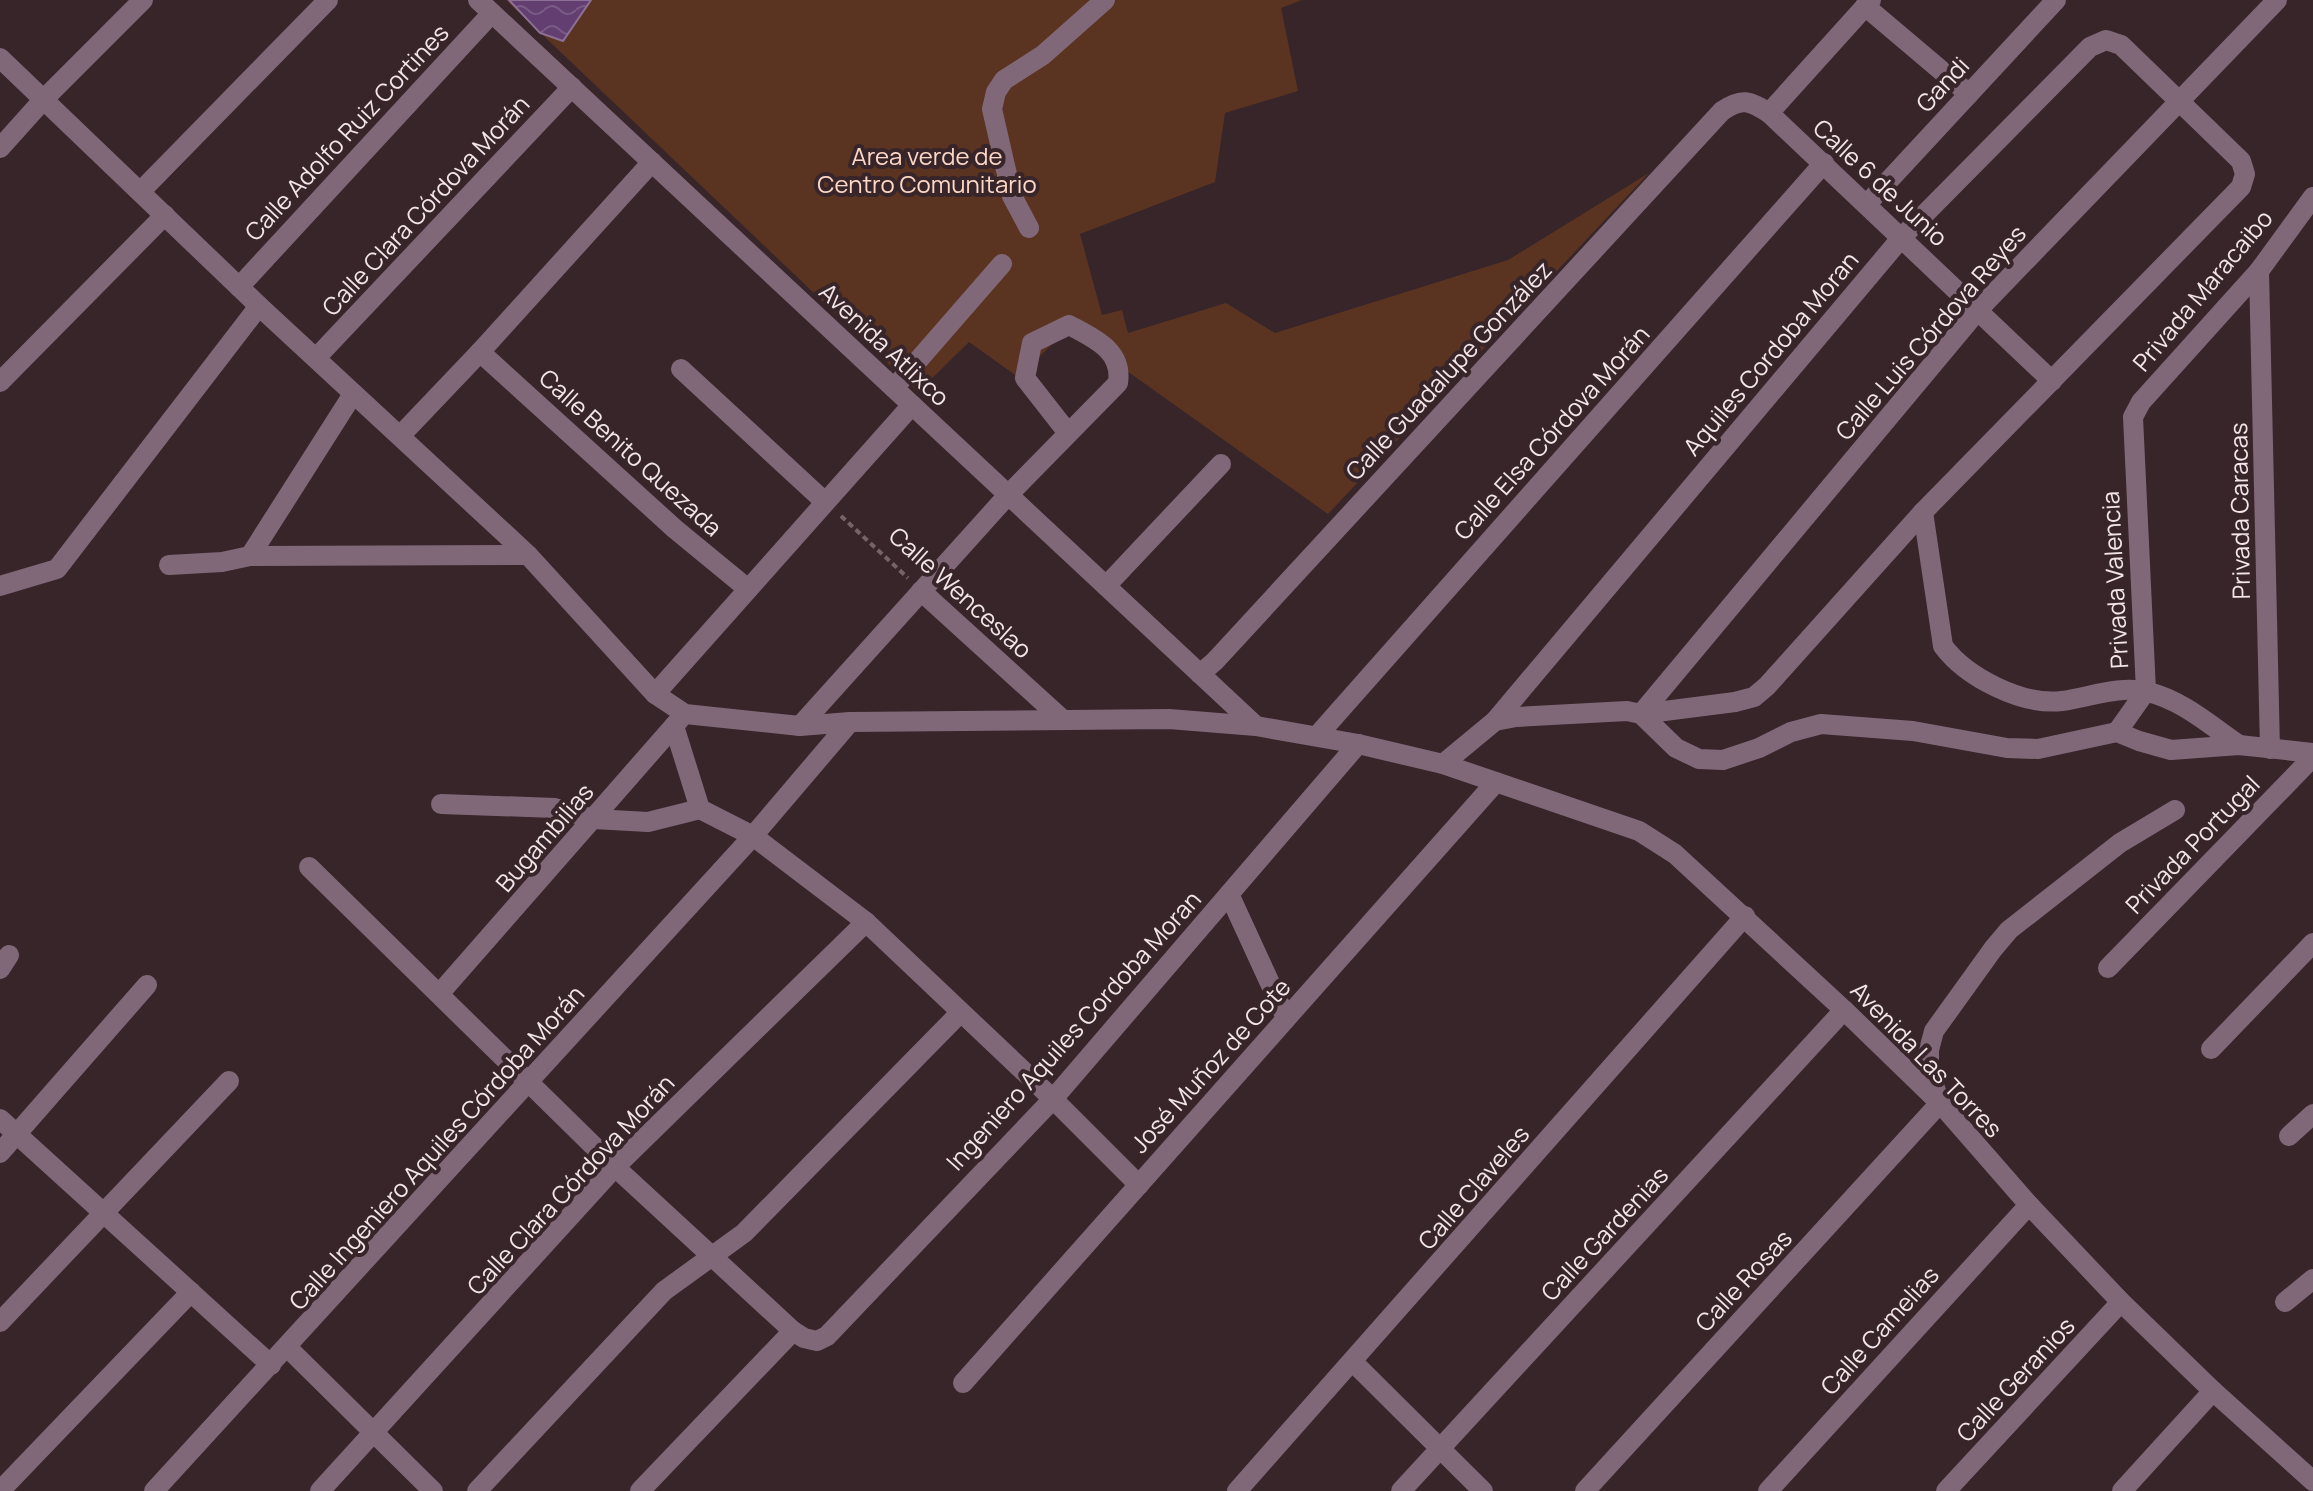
<svg xmlns="http://www.w3.org/2000/svg" width="2313" height="1491" font-family="Manrope,sans-serif">
<style>
.park{fill:#5a3421}
.water{fill:url(#water-waves);stroke:#8d7095;stroke-width:2}
.lines{fill:none;stroke-linecap:round;stroke-linejoin:round}
.path{stroke:#746468;stroke-width:4;stroke-dasharray:6 4;stroke-linecap:butt}
.minor{stroke:#816879;stroke-width:20}
.labels{text-anchor:middle;dominant-baseline:central;stroke-width:8;stroke-linejoin:round;paint-order:stroke}
.street-label{font-size:24px;fill:#f2e6e9;stroke:#37252a}
.park-label{font-size:24px;fill:#fdd8c6;stroke:#37252a}
</style>
<defs>
<pattern id="water-waves" width="16" height="10" patternUnits="userSpaceOnUse" patternTransform="scale(2)"><rect width="16" height="10" fill="#623e71"/><path d="M0 5q4-4 8 0t8 0" fill="none" stroke="#795a85"/></pattern>
</defs>
<rect width="100%" height="100%" fill="#37252a"/>
<polygon class="park" points="506,0 1302,0 1281,8 1298,91 1225,113 1215,182 1080,234 1102,315 1122,310 1128,333 1226,303 1275,333 1508,260 1649,173 1328,514 1068,329 1018,377 969,342 918,392"/>
<polygon class="water" points="509,0 591,0 563,41 540,33"/>
<g class="lines">
<polyline class="path" points="841,516 908,578"/>
<g class="minor">
<polyline points="478,0 1256,726"/>
<polyline points="1865,6 1969,94"/>
<polyline points="0,58 259,306 528,555 655,694 685,714 800,726 850,722 1169,719 1256,726 1358,744 1443,764 1639,831 1675,854 1844,1010 1940,1103 2029,1205 2121,1302 2213,1391 2313,1481"/>
<polyline points="1769,113 1871,0"/>
<polyline points="0,148 44,99 143,0"/>
<polyline points="141,191 328,0"/>
<polyline points="1867,204 2056,0"/>
<polyline points="1029,228 1012,196 992,109 996,92 1004,80 1043,55 1105,0"/>
<polyline points="2259,271 2270,749"/>
<polyline points="239,287 492,13"/>
<polyline points="480,352 675,529 748,589"/>
<polyline points="316,358 572,87"/>
<polyline points="681,369 825,502"/>
<polyline points="0,382 165,215"/>
<polyline points="894,388 1002,264"/>
<polyline points="400,436 480,352 652,162"/>
<path d="M1923,512l20,134c23,31 79,60 119,55 29,-4 57,-16 86,-9 34,8 63,34 91,53"/>
<polyline points="250,556 353,394"/>
<polyline points="169,565 222,562 250,556 528,555"/>
<polyline points="0,586 57,569 259,306"/>
<polyline points="1106,586 1221,464"/>
<polyline points="921,591 1063,720"/>
<path d="M1200,674l15,-13 507,-550c20,-14 28,-10 47,2l283,268"/>
<polyline points="655,694 912,405"/>
<polyline points="1641,714 1978,310 2277,0"/>
<polyline points="1495,721 1516,717 1627,711 1641,714 1676,748 1699,759 1723,760 1759,748 1791,732 1821,724 1913,731 2007,748 2038,749 2117,732 2139,741 2171,750 2239,745 2313,753"/>
<polyline points="674,726 700,809 753,836 866,922 1053,1099 1139,1185"/>
<path d="M800,726l208,-231 110,-112c5,-33 -25,-45 -49,-58l-37,18 -7,35 43,55"/>
<polyline points="2117,732 2146,691 2133,417 2141,402 2259,271 2313,197"/>
<polyline points="1317,736 1824,163"/>
<polyline points="1443,764 1495,721 1902,237 2090,47 2106,40 2121,45 2241,161 2245,174 2241,187 1923,512 1767,686 1754,697 1735,702 1641,714"/>
<polyline points="441,804 555,808 594,819 648,822 700,809"/>
<polyline points="309,867 615,1167 793,1331 804,1338 817,1341 827,1336 1053,1099 1358,744"/>
<polyline points="1229,894 1286,1018"/>
<polyline points="2108,968 2313,757"/>
<polyline points="0,969 9,955"/>
<polyline points="440,993 680,719"/>
<polyline points="2211,1049 2313,943"/>
<polyline points="0,1119 271,1365"/>
<polyline points="2289,1136 2313,1114"/>
<polyline points="0,1153 147,985"/>
<polyline points="2285,1302 2313,1279"/>
<polyline points="0,1322 229,1081"/>
<polyline points="288,1348 433,1491"/>
<polyline points="1353,1362 1483,1491"/>
<polyline points="963,1383 1496,782"/>
<polyline points="0,1491 191,1292"/>
<polyline points="154,1491 753,836 850,722"/>
<polyline points="320,1491 615,1167 866,922"/>
<polyline points="477,1491 664,1291 744,1233 960,1013"/>
<polyline points="640,1491 793,1331"/>
<polyline points="1237,1491 1745,916"/>
<polyline points="1401,1491 1844,1010"/>
<polyline points="1585,1491 1940,1103 1929,1070 1929,1050 1934,1031 1993,949 2009,930 2120,843 2175,810"/>
<polyline points="1768,1491 2029,1205"/>
<polyline points="1946,1491 2121,1302"/>
<polyline points="2122,1491 2213,1391"/>
</g>
</g>
<g class="labels">
<g class="street-label">
<text transform="translate(1942 84) rotate(-47)">Gandi</text>
<text transform="translate(346 132) rotate(-47)">Calle Adolfo Ruiz Cortines</text>
<text transform="translate(1881 182) rotate(43)">Calle 6 de Junio</text>
<text transform="translate(425 205) rotate(-47)">Calle Clara Córdova Morán</text>
<text transform="translate(2202 290) rotate(-50)">Privada Maracaibo</text>
<text transform="translate(1930 332) rotate(-49)">Calle Luis Córdova Reyes</text>
<text transform="translate(885 344) rotate(43)">Avenida Atlixco</text>
<text transform="translate(1770 353) rotate(-50)">Aquiles Cordoba Moran</text>
<text transform="translate(1448 370) rotate(-47)">Calle Guadalupe González</text>
<text transform="translate(1551 432) rotate(-48)">Calle Elsa Córdova Morán</text>
<text transform="translate(631 452) rotate(42)">Calle Benito Quezada</text>
<text transform="translate(2239 511) rotate(-91)">Privada Caracas</text>
<text transform="translate(2114 580) rotate(-93)">Privada Valencia</text>
<text transform="translate(961 592) rotate(42)">Calle Wenceslao</text>
<text transform="translate(544 837) rotate(-49)">Bugambilias</text>
<text transform="translate(2192 844) rotate(-46)">Privada Portugal</text>
<text transform="translate(1073 1030) rotate(-48)">Ingeniero Aquiles Cordoba Moran</text>
<text transform="translate(1927 1059) rotate(46)">Avenida Las Torres</text>
<text transform="translate(1210 1065) rotate(-48)">José Muñoz de Cote</text>
<text transform="translate(436 1147) rotate(-48)">Calle Ingeniero Aquiles Córdoba Morán</text>
<text transform="translate(570 1184) rotate(-47)">Calle Clara Córdova Morán</text>
<text transform="translate(1473 1187) rotate(-49)">Calle Claveles</text>
<text transform="translate(1604 1233) rotate(-47)">Calle Gardenias</text>
<text transform="translate(1743 1280) rotate(-47)">Calle Rosas</text>
<text transform="translate(1879 1330) rotate(-48)">Calle Camelias</text>
<text transform="translate(2015 1379) rotate(-47)">Calle Geranios</text>
</g>
<g class="park-label">
<text x="927" y="155">Area verde de<tspan x="927" dy="28">Centro Comunitario</tspan></text>
</g>
</g>
</svg>
